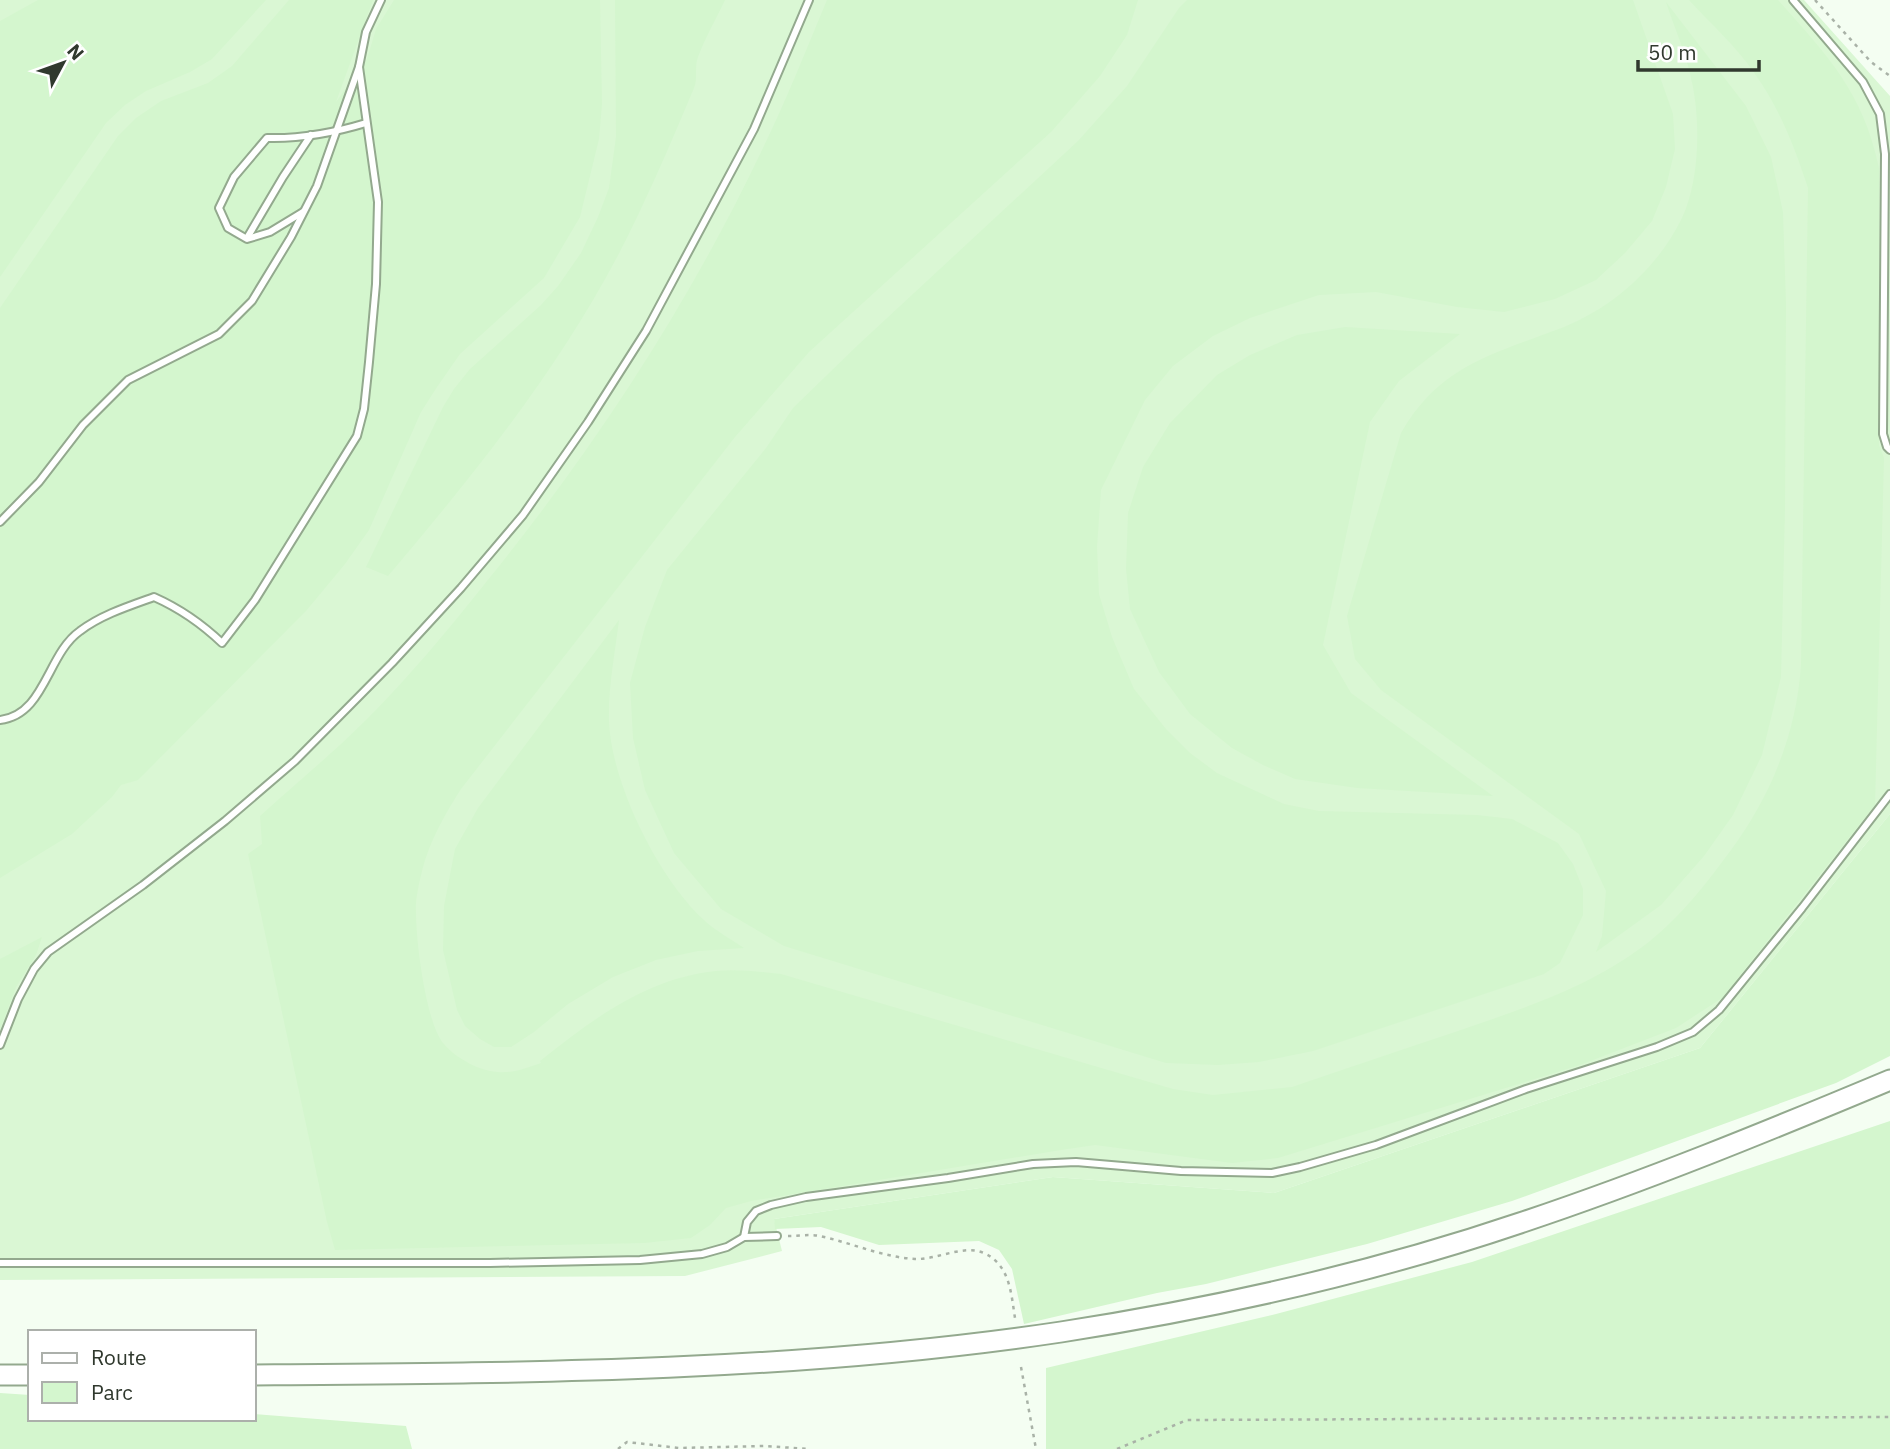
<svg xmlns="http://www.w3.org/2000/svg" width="1890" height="1449" font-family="'IBM Plex Sans',sans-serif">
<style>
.built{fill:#daf7d4}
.green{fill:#d4f6ce}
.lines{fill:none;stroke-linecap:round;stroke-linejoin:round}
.service-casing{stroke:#93a98e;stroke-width:10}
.primary-casing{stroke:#93a98e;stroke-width:23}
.path{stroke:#a9b2a7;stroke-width:2.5;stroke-dasharray:3.5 5;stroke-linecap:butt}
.service{stroke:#fff;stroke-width:6}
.primary{stroke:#fff;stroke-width:19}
</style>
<rect width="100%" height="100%" fill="#f4fef2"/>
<polygon class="built" points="0,0 1804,0 1890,96 1890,814 1700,1048 1274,1193 1053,1177 774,1219 782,1251 685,1276 0,1280"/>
<g class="green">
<polygon points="38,0 266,0 212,59 190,72 146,91 125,105 106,123 0,277 0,21"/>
<polygon points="289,0 373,0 336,102 367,59 376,29 394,0 600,0 602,104 599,139 580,217 544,278 460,354 437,387 421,412 369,530 345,564 306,611 138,780 121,785 112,797 72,834 0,878 0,308 118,136 136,118 161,101 208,83 232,66"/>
<path d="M615,0h110c-9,19 -20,38 -27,57 -4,10 0,22 -4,31 -18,43 -36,85 -56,127 -62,133 -156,250 -250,361l-22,-9 77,-160 11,-18 16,-20 71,-64 17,-19 23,-33 17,-36 11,-29 7,-51z"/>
<path d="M827,0h311l-11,35 -27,41 -49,56 -242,220 -74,85 -274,352c-16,25 -32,53 -39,82 -3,13 -7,29 -6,42 0,29 10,109 27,130 13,16 41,31 62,29 12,0 24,-5 36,-9l-1,-2c53,-42 107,-83 176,-90 22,-2 44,1 65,3l392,115 40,6 79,-8c56,-19 111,-38 166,-56 67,-23 135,-45 192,-90 32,-26 56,-57 81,-91 40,-54 66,-118 70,-186l7,-476c-13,-40 -28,-79 -53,-114 -18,-27 -44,-50 -66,-74h89c50,56 85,92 101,168v277l5,13 -9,347 -153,193 -46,30 -96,37 -302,93 -46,5 -137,-18 -34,5 -310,51 -25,7 -16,17 -19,13 -47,5 -309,7 -8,-28 -79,-368 14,-10 -2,-28c35,-32 72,-62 106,-96 43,-43 83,-91 121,-139 107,-132 202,-277 275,-431 24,-49 44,-100 65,-150z"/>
<polygon points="1187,0 1633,0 1673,114 1675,149 1666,187 1652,221 1625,253 1596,280 1555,299 1504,312 1457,307 1376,292 1319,295 1250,318 1213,336 1173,366 1145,400 1101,490 1097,547 1099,594 1112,637 1134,689 1166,729 1190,753 1217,773 1284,804 1319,811 1477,815 1512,819 1558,843 1573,864 1583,889 1583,915 1560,963 1544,974 1313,1051 1259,1062 1218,1065 1166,1063 784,946 721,909 674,853 645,790 633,738 630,683 645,627 667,570 766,448 793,408 859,344 1078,141 1127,86 1179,8"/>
<path d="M1666,2l80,104 25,51 12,55 3,92 -1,204 -4,169 -19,78 -29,60 -29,41 -43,49 -65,47 6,-16 4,-45 -27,-57 -198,-144 -26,-31 -8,-43 54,-183c38,-66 89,-78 155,-103 53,-19 100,-60 125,-110 19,-38 20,-101 10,-142 -5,-25 -17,-51 -25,-76z"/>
<polygon points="1345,327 1460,334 1399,381 1370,422 1323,645 1351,693 1493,796 1357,788 1295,779 1263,765 1232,748 1190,714 1159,672 1130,609 1126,569 1128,513 1143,467 1170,423 1217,375 1250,355 1297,335"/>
<path d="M619,620c-4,33 -11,68 -10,101 2,62 50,159 96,200 11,10 26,18 39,27l-46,3 -42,9 -43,17 -45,27 -34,28 -23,15h-17l-14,-8 -15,-13 -8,-16 -14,-60 1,-44 11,-57 23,-41z"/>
<polygon points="1890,814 1890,1056 1836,1083 1512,1201 1367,1244 1206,1284 1157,1293 1024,1324 1012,1269 999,1250 979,1241 879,1245 821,1227 775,1229 774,1219 1053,1177 1274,1193 1700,1048"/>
<polygon points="42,937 36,955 16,987 0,1030 0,959"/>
<polygon points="1890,1121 1890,1449 1046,1449 1046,1368 1276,1314 1472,1262"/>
<polygon points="0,1393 30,1395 30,1419 254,1419 254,1414 406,1426 412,1449 0,1449"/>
</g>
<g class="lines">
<g class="service-casing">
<g id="service">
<polyline points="1793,0 1863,82 1880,114 1885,154 1883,434 1887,447 1890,450"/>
<path d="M303,212l-33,20 -23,7 -19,-11 -9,-20 15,-31 33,-39c34,1 66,-5 99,-15"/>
<polyline points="247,238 283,177 311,135"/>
<polyline points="0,522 39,482 83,425 128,380 219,334 252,301 291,237 317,186 359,67 366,32 381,0"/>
<path d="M0,720c45,-5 47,-66 80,-89 21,-16 49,-25 74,-34 27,12 47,26 68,46l33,-43 102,-164 7,-27 5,-47 7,-78 2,-82 -19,-135"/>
<polyline points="0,1045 18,999 34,969 48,952 143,885 225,821 295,761 392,663 461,588 523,515 588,422 646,331 754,129 809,0"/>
<polyline points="744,1237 747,1222 756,1211 771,1205 806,1197 948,1178 1033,1164 1076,1162 1181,1171 1272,1173 1300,1167 1376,1145 1526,1089 1657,1047 1693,1032 1719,1010 1802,908 1890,794"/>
<polyline points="0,1263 490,1263 640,1260 702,1254 727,1247 744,1237 777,1236"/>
</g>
</g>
<g class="primary-casing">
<g id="primary">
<polyline points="0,1375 30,1375"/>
<path d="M254,1375c270,-2 540,-3 807,-43 155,-24 311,-59 459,-109 126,-42 248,-92 370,-143"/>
</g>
</g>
<g class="path">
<polyline points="1815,0 1871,62 1890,76"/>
<path d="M788,1236c10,0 22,-2 32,0 32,7 62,21 95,23 21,1 49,-15 69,-6 26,12 27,40 31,65"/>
<polyline points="1021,1367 1036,1449"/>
<polyline points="618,1449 627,1442 679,1448 764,1446 810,1449"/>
<polyline points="1117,1449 1187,1420 1890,1417"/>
</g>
<use href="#service" class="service"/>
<use href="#primary" class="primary"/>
</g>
<rect x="28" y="1330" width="228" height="91" fill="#ffffff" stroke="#acb0ab" stroke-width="2"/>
<rect x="42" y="1353" width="35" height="10" fill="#ffffff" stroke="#acb0ab" stroke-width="2"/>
<text x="91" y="1365" font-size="21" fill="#30392e">Route</text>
<rect x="42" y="1382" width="35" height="21" fill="#d4f6ce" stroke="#acb0ab" stroke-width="2"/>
<text x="91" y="1400" font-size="21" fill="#30392e">Parc</text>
<g transform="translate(63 63) rotate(49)" stroke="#ffffff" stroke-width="5" paint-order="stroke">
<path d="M0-5L12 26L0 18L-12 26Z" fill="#30392e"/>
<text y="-10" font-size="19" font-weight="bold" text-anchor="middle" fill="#30392e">N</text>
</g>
<path d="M1638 60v10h121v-10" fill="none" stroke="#30392e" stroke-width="3.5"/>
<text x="1648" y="60" font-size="21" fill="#30392e" stroke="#ffffff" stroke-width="5" paint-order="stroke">50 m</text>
</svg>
